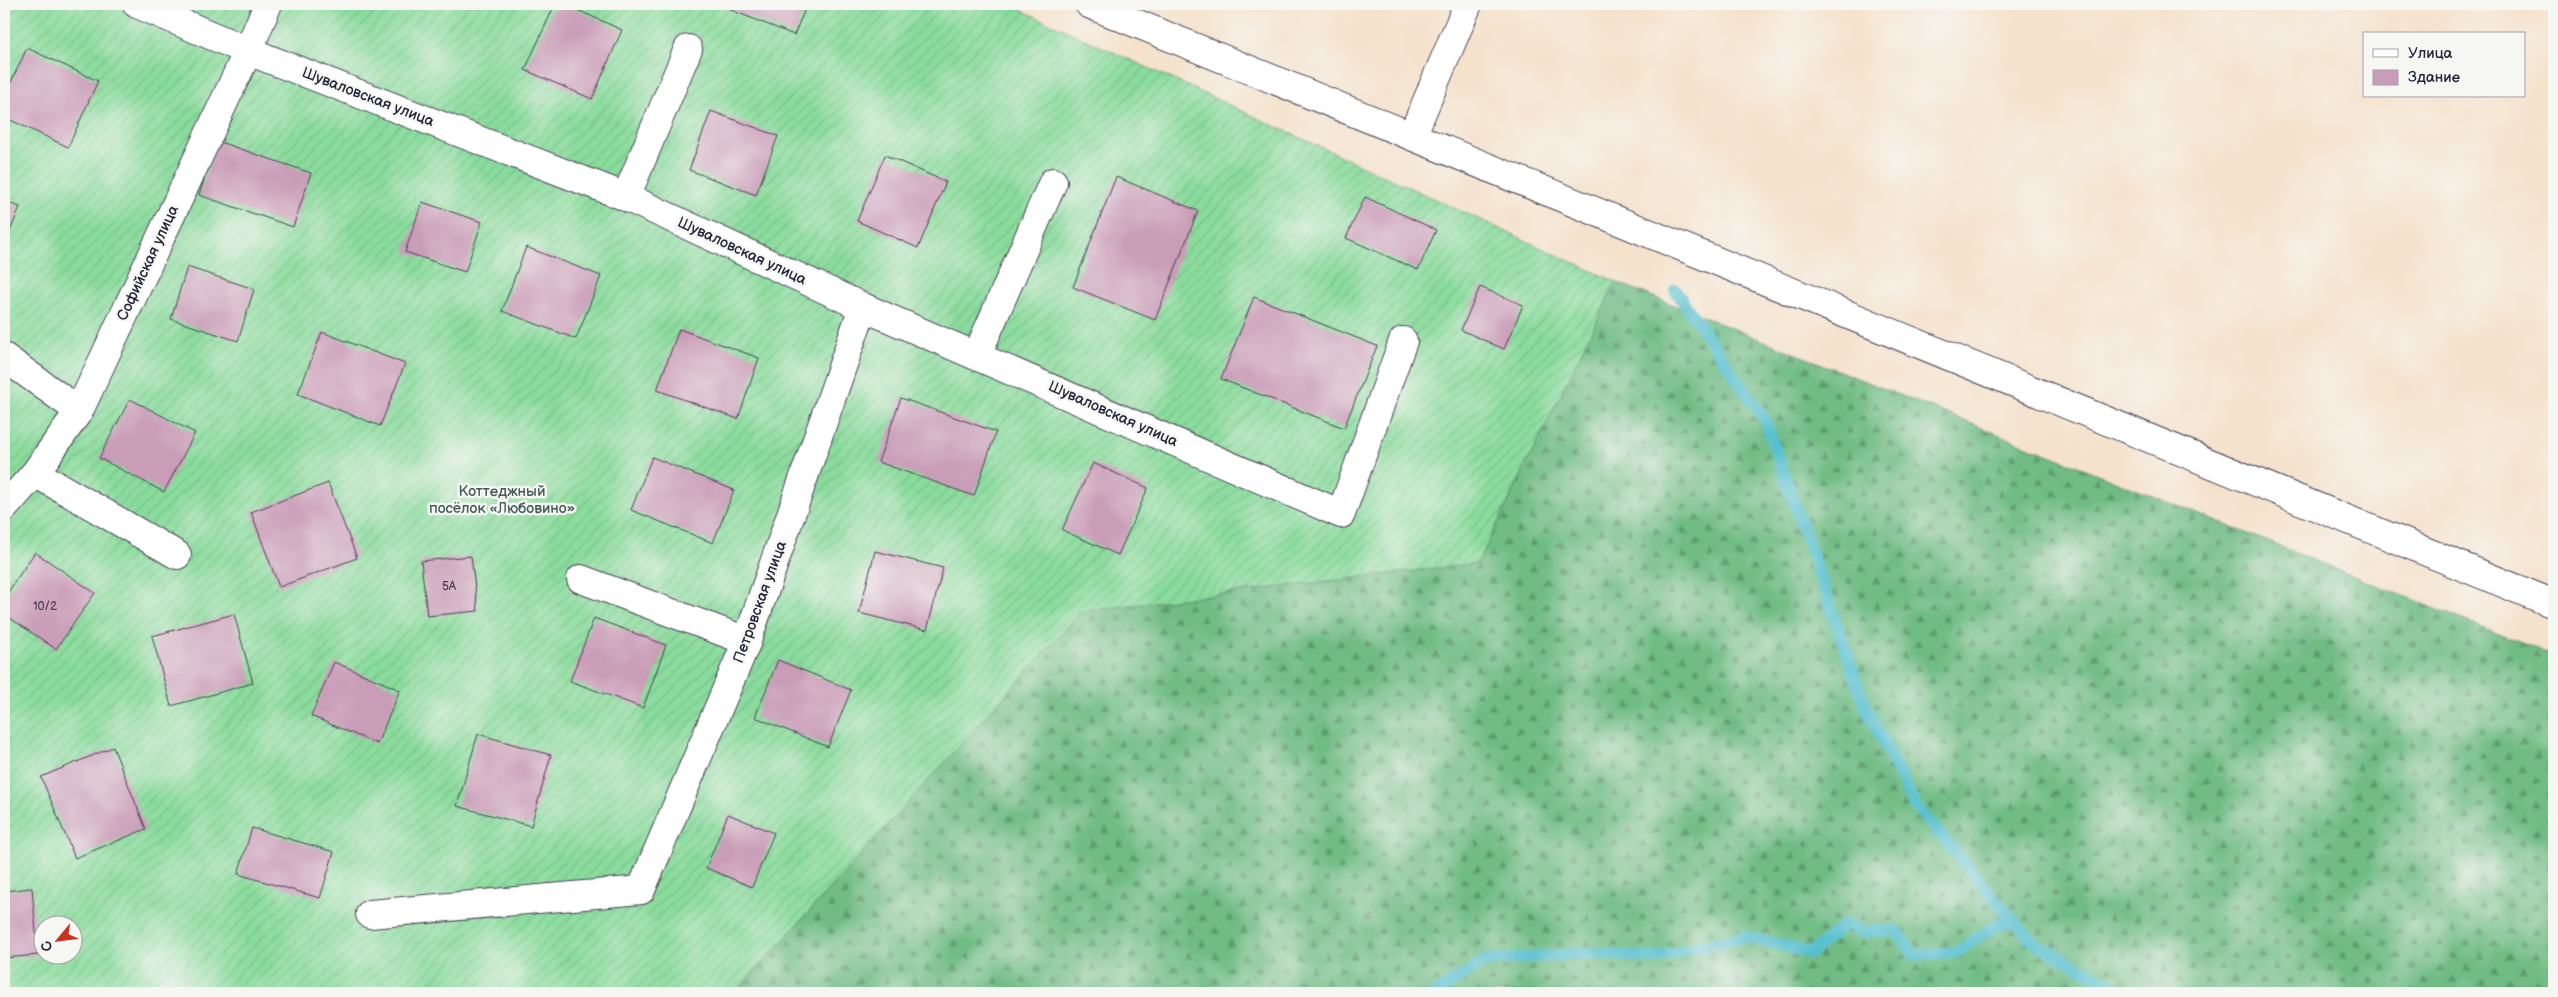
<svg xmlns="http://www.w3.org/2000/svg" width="2558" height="997" font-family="'Balsamiq Sans',sans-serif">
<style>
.forest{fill:url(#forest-firs);stroke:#486f60}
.garden{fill:url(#garden-furrows);stroke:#567f6c;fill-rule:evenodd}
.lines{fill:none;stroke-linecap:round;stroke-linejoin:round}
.stream{stroke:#54bfce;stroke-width:12}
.building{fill:#c99cb7}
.minor-casing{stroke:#423f51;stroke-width:30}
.minor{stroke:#fff;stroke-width:28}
.labels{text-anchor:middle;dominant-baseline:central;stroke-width:5;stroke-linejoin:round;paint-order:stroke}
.number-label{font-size:12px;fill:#4c405a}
.street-label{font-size:15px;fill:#22223b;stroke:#f6f6f2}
.park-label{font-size:15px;fill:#415a58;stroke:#f6f6f2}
</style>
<defs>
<pattern id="forest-firs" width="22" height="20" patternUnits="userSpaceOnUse" patternTransform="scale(1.25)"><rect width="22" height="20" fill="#6fbc84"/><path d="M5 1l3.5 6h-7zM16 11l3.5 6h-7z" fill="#5b986d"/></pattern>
<pattern id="garden-furrows" width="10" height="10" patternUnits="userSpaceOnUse" patternTransform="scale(1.25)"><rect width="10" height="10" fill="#8adc9d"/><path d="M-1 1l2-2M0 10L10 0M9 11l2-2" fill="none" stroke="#77bc88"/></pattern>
</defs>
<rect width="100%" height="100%" fill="#f6f6f2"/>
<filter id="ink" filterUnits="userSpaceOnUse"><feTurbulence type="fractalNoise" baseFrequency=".02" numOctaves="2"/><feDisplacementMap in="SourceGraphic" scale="10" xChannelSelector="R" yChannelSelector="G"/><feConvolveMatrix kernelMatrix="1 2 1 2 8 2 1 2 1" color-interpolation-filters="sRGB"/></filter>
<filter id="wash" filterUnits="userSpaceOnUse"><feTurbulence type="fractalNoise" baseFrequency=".0096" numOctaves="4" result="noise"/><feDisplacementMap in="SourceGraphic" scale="20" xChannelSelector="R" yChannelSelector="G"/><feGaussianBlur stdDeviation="1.12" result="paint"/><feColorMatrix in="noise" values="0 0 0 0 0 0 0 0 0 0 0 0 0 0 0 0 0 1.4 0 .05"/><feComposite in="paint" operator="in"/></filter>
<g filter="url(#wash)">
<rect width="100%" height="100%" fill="#f5e2cc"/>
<polygon class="forest" points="1616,282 2554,656 2554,993 672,993 736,992 1082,611 1478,563"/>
<path class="garden" d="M4,4h1004l608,278 -138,281 -396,48 -346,381 -732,1zM42,924h30v30h-30z"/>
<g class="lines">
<g class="stream">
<polyline points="1675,290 1765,420 1865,706 1916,807 2012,919"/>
<polyline points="1436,993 1484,961 1587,953 1654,958 1744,936 1811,953 1846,923 1862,932 1896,930 1914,955 1957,952 1993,927 2012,919 2035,943 2117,988 2121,993"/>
</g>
</g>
<g id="blocks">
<g class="building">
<polygon points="555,4 564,4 622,30 592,99 525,70"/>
<polygon points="733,4 807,4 794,35 731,10"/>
<polygon points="27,48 98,81 68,147 4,117 4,97"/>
<polygon points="711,111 778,136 756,195 689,170"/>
<polygon points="217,141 311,173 293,227 199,195"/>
<polygon points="885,155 946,182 918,248 857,221"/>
<polygon points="1116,177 1198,211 1155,320 1073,287"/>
<polygon points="1365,197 1436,230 1418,270 1346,238"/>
<polygon points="4,201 20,207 4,246"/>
<polygon points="422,202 482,222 465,272 405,252"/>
<polygon points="526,247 601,276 576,339 502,311"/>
<polygon points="187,267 254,289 238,341 171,319"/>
<polygon points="1480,287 1523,305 1504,349 1461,330"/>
<polygon points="1254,297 1377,346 1344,428 1221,379"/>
<polygon points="679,329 759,358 738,419 657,390"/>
<polygon points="322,332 405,364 380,426 298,394"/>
<polygon points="901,398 996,432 974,496 878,462"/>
<polygon points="130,399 195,433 164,492 99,458"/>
<polygon points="652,457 734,490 713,543 631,510"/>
<polygon points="1093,463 1148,488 1118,555 1062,530"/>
<polygon points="328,483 357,558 279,587 251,512"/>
<polygon points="875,551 943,568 927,630 859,613"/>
<polygon points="35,552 95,593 56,649 4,614 4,598"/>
<polygon points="471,556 478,611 427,616 421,561"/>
<polygon points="234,614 253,683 171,706 152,636"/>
<polygon points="594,618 666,645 643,708 570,681"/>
<polygon points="778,660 851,690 828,747 755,717"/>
<polygon points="334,662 400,690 377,744 311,716"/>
<polygon points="478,734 551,755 531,826 457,806"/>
<polygon points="113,747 146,829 75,858 41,777"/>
<polygon points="728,814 774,833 752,887 706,868"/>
<polygon points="252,828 334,852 320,898 238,874"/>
<polygon points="32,888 38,955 4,958 4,891"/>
</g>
</g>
</g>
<g filter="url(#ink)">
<use href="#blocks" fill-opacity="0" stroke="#423f51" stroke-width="1"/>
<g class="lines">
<g class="minor-casing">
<g id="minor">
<polyline points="137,4 248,51 626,197 863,307 1341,514 1403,341"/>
<polyline points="1089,4 2554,604"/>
<polyline points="1412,136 1468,4"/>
<polyline points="626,197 688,49"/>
<polyline points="977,355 1053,182"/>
<polyline points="4,357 79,411"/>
<polyline points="35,473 177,555"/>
<polyline points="4,508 35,473 79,411 248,51 268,4"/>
<polyline points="581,579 747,641"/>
<polyline points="370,914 641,890 747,641 863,307"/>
</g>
</g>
<use href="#minor" class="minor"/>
</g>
</g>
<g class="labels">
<g class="number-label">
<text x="449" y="586">5А</text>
<text x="45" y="606">10/2</text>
</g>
<g class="street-label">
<text transform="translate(368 97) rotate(21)">Шуваловская улица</text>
<text transform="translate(742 251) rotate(25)">Шуваловская улица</text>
<text transform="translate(148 263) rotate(-65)">Софийская улица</text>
<text transform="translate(1113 414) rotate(24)">Шуваловская улица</text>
<text transform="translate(760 602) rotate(-70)">Петровская улица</text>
</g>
<g class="park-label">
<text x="502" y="491">Коттеджный<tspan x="502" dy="17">посёлок «Любовино»</tspan></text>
</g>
</g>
<rect width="2558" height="997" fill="none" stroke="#f6f6f2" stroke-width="20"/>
<rect x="2363" y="32" width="162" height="65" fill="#f6f6f2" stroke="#a1a1a9"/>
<rect x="2373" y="49" width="25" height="8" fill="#ffffff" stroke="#a1a1a9"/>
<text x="2408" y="58" font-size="15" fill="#22223b">Улица</text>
<rect x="2373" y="70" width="25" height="15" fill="#c99cb7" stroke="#a1a1a9"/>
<text x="2408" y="82" font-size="15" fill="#22223b">Здание</text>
<g transform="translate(58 940) rotate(241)"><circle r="24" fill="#f6f6f2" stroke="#a1a1a9"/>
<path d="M0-4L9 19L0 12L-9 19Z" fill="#c8321e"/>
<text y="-8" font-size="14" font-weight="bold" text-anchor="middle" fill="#22223b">С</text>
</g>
</svg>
